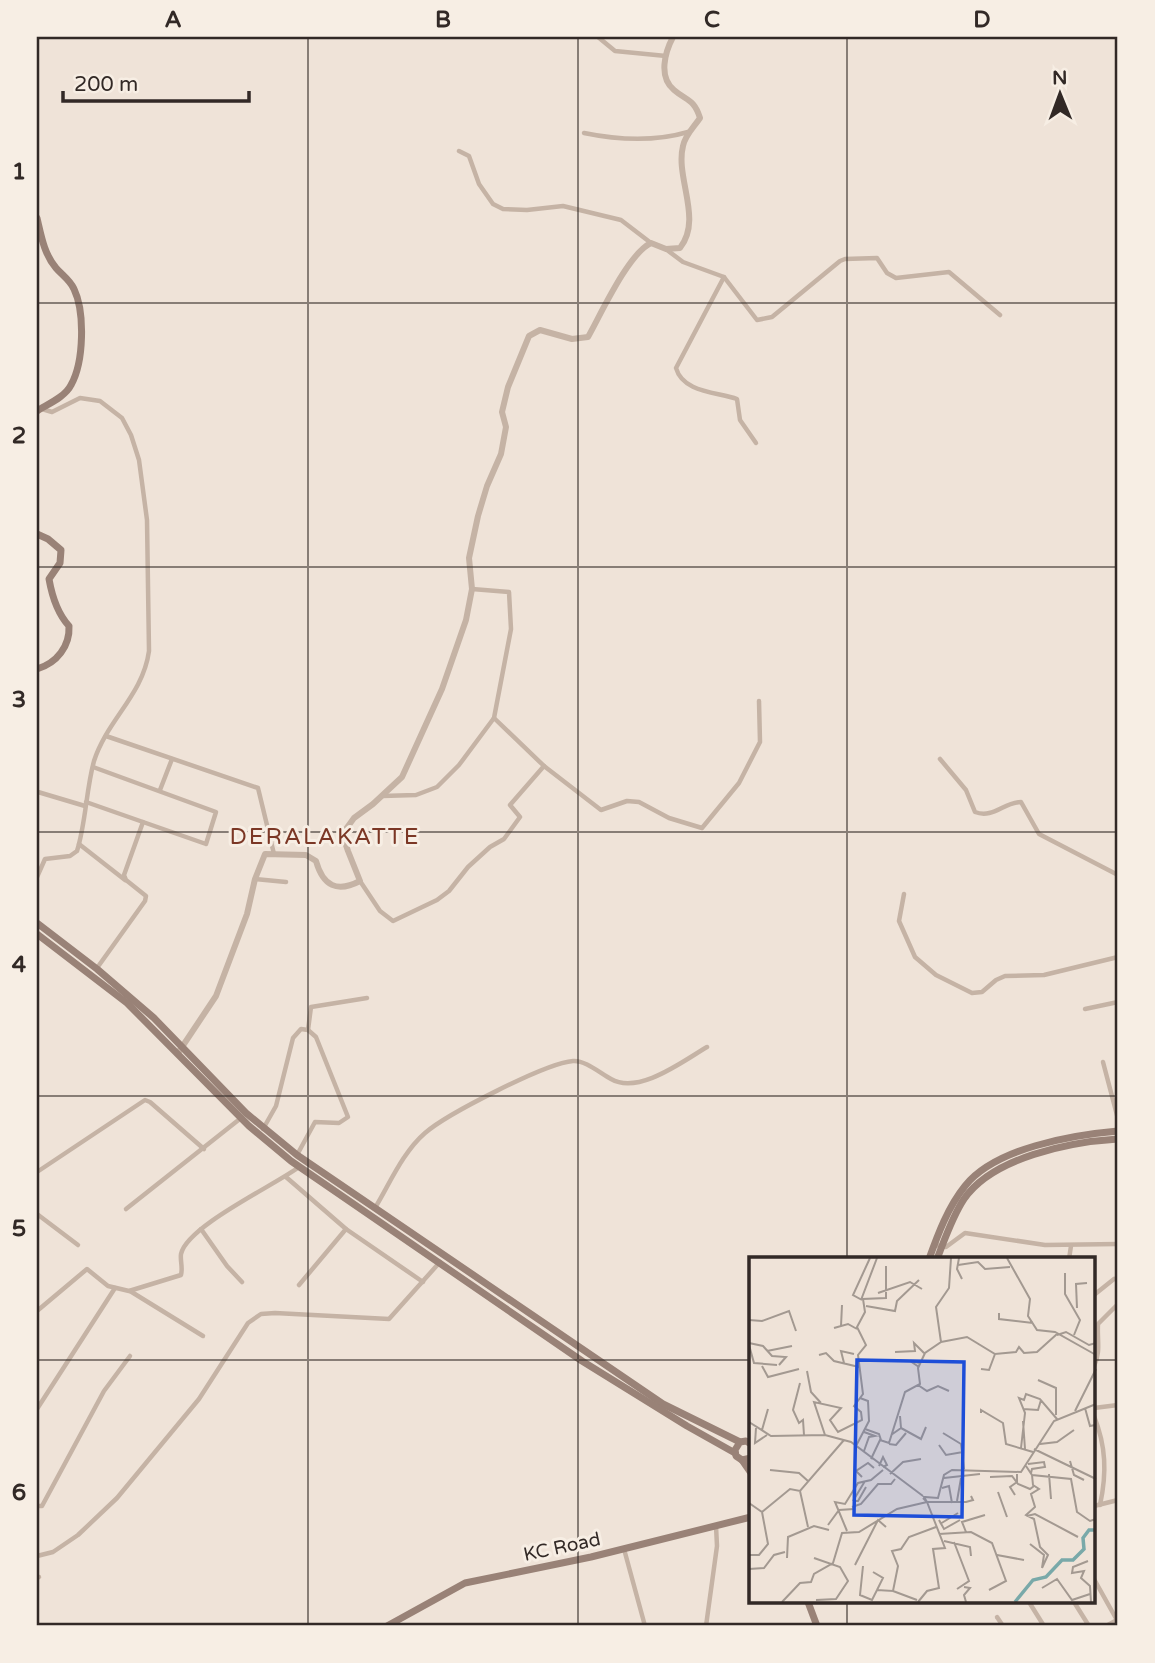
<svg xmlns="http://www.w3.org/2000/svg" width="1155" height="1663" font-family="'Varela Round',sans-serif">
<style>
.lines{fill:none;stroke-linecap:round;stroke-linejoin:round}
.minor{stroke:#c5b3a5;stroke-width:4.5}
.tertiary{stroke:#c5b3a5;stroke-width:6}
.secondary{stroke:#998277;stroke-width:7}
.grid{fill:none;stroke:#322926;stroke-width:2;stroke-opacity:0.55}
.labels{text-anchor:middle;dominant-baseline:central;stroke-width:6;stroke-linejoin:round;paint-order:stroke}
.street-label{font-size:19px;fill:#322926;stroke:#f7eee4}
.quarter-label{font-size:23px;letter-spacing:2px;fill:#7b3725;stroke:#f7eee4}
.inset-river{fill:none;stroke:#79a9a9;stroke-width:3.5}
.inset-road{fill:none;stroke:#a39991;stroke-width:2}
.view{fill:#1d4ed8;fill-opacity:0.15;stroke:#1d4ed8;stroke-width:3.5}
.inset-edge{fill:none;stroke:#322926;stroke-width:3.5}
.neatline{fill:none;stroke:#322926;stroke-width:2.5}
.grid-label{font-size:23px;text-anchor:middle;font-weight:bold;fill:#322926}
</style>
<rect width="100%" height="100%" fill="#efe3d8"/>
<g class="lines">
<g class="minor">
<polyline points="598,37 615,51 666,56"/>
<path d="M584,133c34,7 70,9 104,-1"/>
<polyline points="459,151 469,156 479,184 493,204 503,209 527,210 563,206 621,220 651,243"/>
<polyline points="667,250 683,262 724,277 757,320 772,317 840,261 845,259 877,258 887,273 896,278 949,272 1000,315"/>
<path d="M724,277l-48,91c7,25 42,24 61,31l3,21 16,23"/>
<polyline points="494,718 544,766 601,810 627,801 639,802 669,818 702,828 739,783 760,742 759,701"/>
<polyline points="106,736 258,788 274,854"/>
<path d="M940,759l26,31 9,22c18,7 29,-10 46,-10l18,32 79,41"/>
<polyline points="93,767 216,812 206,844 143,822 124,875 126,880 146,896 145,901 97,968"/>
<polyline points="160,790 172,759"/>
<polyline points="38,792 85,806"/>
<polyline points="382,796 416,795 437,787 459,765 494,718 511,629 509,592 472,589"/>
<polyline points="86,802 143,822"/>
<polyline points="79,844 125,880"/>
<path d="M37,877l8,-18 25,-3 7,-5c9,-29 9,-61 17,-90 13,-41 49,-66 55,-110l-2,-131 -8,-60 -8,-25 -9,-17 -22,-17 -20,-3 -28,14 -10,-3"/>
<polyline points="255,879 286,882"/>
<polyline points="360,881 380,911 393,921 437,900 449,891 468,867 490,847 504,839 520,817 510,805 544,766"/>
<polyline points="904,894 899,921 915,957 936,975 972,993 982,992 996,980 1005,976 1044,975 1118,957"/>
<polyline points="1085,1009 1118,1002"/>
<polyline points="308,1030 311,1007 367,998"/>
<polyline points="1103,1062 1118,1119"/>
<polyline points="263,1129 276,1106 293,1038 301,1029 308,1030 316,1037 348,1117 339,1123 315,1122 297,1155"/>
<polyline points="37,1172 145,1100 150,1102 204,1149"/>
<polyline points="286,1177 346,1229"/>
<path d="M375,1208c15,-25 28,-56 50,-75 22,-19 121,-70 148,-72 12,-1 27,12 38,18 28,16 72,-18 96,-32"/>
<polyline points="126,1209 241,1118"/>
<polyline points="37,1214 78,1245"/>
<polyline points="201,1229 227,1266 242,1282"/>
<polyline points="935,1245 946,1247 965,1233 1045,1245 1118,1244"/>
<polyline points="1069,1259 1071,1246"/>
<polyline points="299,1285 346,1229 423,1282"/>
<polyline points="130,1291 203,1336"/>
<polyline points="1094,1295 1114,1279"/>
<path d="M37,1311l50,-42 21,17 21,5 52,-16c2,-8 -1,-14 0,-21 6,-28 94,-69 118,-87"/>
<path d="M1094,1366c7,-14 3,-26 4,-42l20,-20"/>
<polyline points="1094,1408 1118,1405"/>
<polyline points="37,1409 115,1288"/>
<path d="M1094,1416c12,30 13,57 6,89"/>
<polyline points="37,1506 42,1506 104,1391 130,1356"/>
<polyline points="1094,1506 1118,1500"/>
<polyline points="624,1549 645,1626"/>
<polyline points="37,1556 53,1552 78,1535 117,1498 199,1399 248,1323 261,1314 275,1313 389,1319 440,1262"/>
<polyline points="37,1578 39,1577"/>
<polyline points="1094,1579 1118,1622"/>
<polyline points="1029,1602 1044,1626"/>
<polyline points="1074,1602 1089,1626"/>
<polyline points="997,1617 1003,1626"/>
<polyline points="706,1626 717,1546 716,1526"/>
<polyline points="1106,1626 1117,1620"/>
</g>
<path class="tertiary" d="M178,1053l38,-57 31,-82 8,-35 10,-25 41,1 10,6c7,25 21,32 44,20l-12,-30 -4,-12 2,-10 8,-11 19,-14 29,-27 40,-88 24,-69 6,-31 -3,-31 9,-42 9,-30 14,-32 5,-27 -4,-15 6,-25 21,-51 11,-6 32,9 16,-2c13,-23 40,-83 63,-94l15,6 14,-1c23,-29 -5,-70 3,-102 2,-11 11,-19 17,-28 -6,-19 -13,-17 -26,-28 -16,-13 -9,-38 -1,-53"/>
<g class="secondary">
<path d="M37,218c4,17 7,36 19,50 6,7 14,12 18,21 11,23 10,73 -3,96 -6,12 -23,19 -34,26"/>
<path d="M37,534l11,5 13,11 -1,13 -11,16c3,17 8,34 20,47 1,20 -12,37 -32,43"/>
<polyline points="37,923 97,969 154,1018 246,1113 297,1155 663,1404 740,1442"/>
<polyline points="37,934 127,1003 249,1126 291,1161 582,1361 687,1426 735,1453"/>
<path d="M929,1259c9,-25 19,-52 36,-73 30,-38 107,-51 153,-55"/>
<path d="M937,1259c8,-20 15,-42 27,-60 29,-42 106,-57 154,-60"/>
<polyline points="751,1444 746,1441 740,1442 735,1450 736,1456 742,1460 751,1458"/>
<polyline points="742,1460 751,1473"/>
<polyline points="808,1602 817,1626"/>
<polyline points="387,1626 465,1583 591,1557 751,1517"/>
</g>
</g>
<path class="grid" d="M308,37v1589M578,37v1589M847,37v1222M37,303h1081M37,567h1081M37,832h1081M37,1096h1081M37,1360h714M1094,1360h24M847,1602v24"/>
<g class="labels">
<g class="street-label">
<text transform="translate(562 1547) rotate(-12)">KC Road</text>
</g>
<g class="quarter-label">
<text x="325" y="837">DERALAKATTE</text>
</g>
</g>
<g transform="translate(749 1257)">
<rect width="346" height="346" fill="#efe3d8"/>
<path class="inset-river" d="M266,345l18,-22 13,-3 16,-17h11l11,-11 -1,-11 6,-8h7"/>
<path class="inset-road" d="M210,1l-2,11 5,10M258,1l23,41 -2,17 9,14 18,2 41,23M209,8l20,-3 7,7 25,-2M316,16v21l15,26 -6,15M129,36l32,-11 12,7M112,43l16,-42M113,43l-9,-5 17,-37M117,49l29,5 2,-10 22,-21M328,51l-1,-24 11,-1M250,56v6l34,4M0,63l13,1 27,-10 7,20M92,69l1,-21M85,71l14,-4 9,5M308,78l9,-3 23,13 7,-2M192,85l26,-5 28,17 21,-2 3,-5 5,6 13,-1 20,-18M0,86l14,3 9,10 14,1 -7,8M0,88l5,18 23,2M18,94l25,-5M146,95l20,-1 -1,-8 10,10M70,98l7,-2 8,8 25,6M95,106l-3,-12 13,3M13,109l6,11 31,-8M170,110l-9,-6 10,2M232,112l8,1 6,-16M58,114l4,21 10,11M289,123l18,8v27M51,126l-7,27 6,13 4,-3 1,15M169,128l9,6 11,-5 11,5M336,151l5,18 5,-1M274,152l15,1 3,-10M326,154l21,-42M232,156v-3l22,13 3,21 27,8M274,164l2,28M0,165l22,14 54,-1 26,7 72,54M7,171l-1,15 12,-8M152,171l20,11 5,-12M116,172l14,5 2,6M13,173l6,-21M194,176l18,11 3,25M76,178l-11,-33 27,6 -11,12 8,12 24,-12 -1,-8 -7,-6 9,-12 -5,-39 8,-10 -9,-18 8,-15 -2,-13 23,-1v-32M142,178l10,-7 -1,-12M140,187l7,1 10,-12M291,187l17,-2 17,-12M190,188l7,10 17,-3M107,189l13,-25 -1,-20 -8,-3M272,191l4,-35 -6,-15 5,2 2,-6 14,5 17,20M285,192l62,30M115,194l5,-14 6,-1 -11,-4M122,202l9,-19 9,3 16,-51 15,-8 -2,-16 7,-15 16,-11 -5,-35 13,-19 2,-30M321,204l4,14 10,5M279,207l16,-2 1,5 -13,2 -1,4M130,209l4,-9 4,8 -4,2M277,209l6,9 39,4 6,33 13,9 6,-2M21,213l29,3 9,8M141,217l13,-12 18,-3M300,217l2,25M283,218l1,10 6,4 -8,5 4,13 -9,8 8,4 6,28 8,8 -6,13M113,220l-6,-6 12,-8 6,5M241,220l22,-1 6,8 12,5 4,-3M195,221l36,-4M193,231l7,-2 3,17M51,234l8,36M249,235l9,25M266,238l-5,-8 7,-5v-8M174,241l4,4 -3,-5 14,1 6,-23 8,-5 69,2 33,-51 42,-17M104,244l12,-20M104,244h5l8,-14M208,244l4,-23M178,245h39l7,-2 -2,-4M0,246l13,9 28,-23 10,2 44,-51M103,250l9,-3 17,-20h13l4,-5M278,259l8,-2 43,23M190,263l5,9 16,-9M191,267l18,-11M79,268l11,-15 15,-1M98,274l-12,-29 10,2 13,-21 13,-3 12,-10M217,275l-4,-10 23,-7M190,277l32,-2 21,11 14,38 -17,9M195,284l26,6 1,9M205,285l15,39 -12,8M281,287l14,11 -2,13M0,298h10l9,-11 -6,-32M248,298l27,5M38,301l1,-21 26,-11 15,4M65,301l26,9 8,14 -12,18 -20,1M339,304l-15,6 -1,6 12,-2 -3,7 9,8 1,16M106,308l23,-45 8,7M114,309l-3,29 12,5 5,-10 16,1 5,-25 -6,-15 9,-2 8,-12 27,-10M0,312l15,-1 10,-13 11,-3M124,315l10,6 -6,12M215,330l6,1 -6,7 2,7M293,331l15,-9 15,21 18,-6M144,334l24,9M33,345l18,-19 11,-1 3,-8 19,-11 9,-30 17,-1 38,-23 30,-7M169,345l9,-11 12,-3 -6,-39 12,-1 -18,-46"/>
<path class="view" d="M108,103l107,2 -2,155 -108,-2z"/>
<rect width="346" height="346" class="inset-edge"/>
</g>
<rect width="1155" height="1663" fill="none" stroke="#f7eee4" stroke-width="77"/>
<g transform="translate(1060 94) rotate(359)" stroke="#f7eee4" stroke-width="5" paint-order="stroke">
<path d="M0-5L12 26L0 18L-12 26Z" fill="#322926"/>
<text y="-10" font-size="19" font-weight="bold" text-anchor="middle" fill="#322926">N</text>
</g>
<path d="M63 91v10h186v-10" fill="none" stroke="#322926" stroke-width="3.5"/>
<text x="74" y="91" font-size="21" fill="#322926" stroke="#f7eee4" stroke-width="5" paint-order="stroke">200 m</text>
<rect x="38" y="38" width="1078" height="1586" class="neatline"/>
<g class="grid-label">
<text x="173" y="27">A</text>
<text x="443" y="27">B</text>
<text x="712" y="27">C</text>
<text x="982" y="27">D</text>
<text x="19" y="179">1</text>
<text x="19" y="443">2</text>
<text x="19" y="707">3</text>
<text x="19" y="972">4</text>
<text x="19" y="1236">5</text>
<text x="19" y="1500">6</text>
</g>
</svg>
